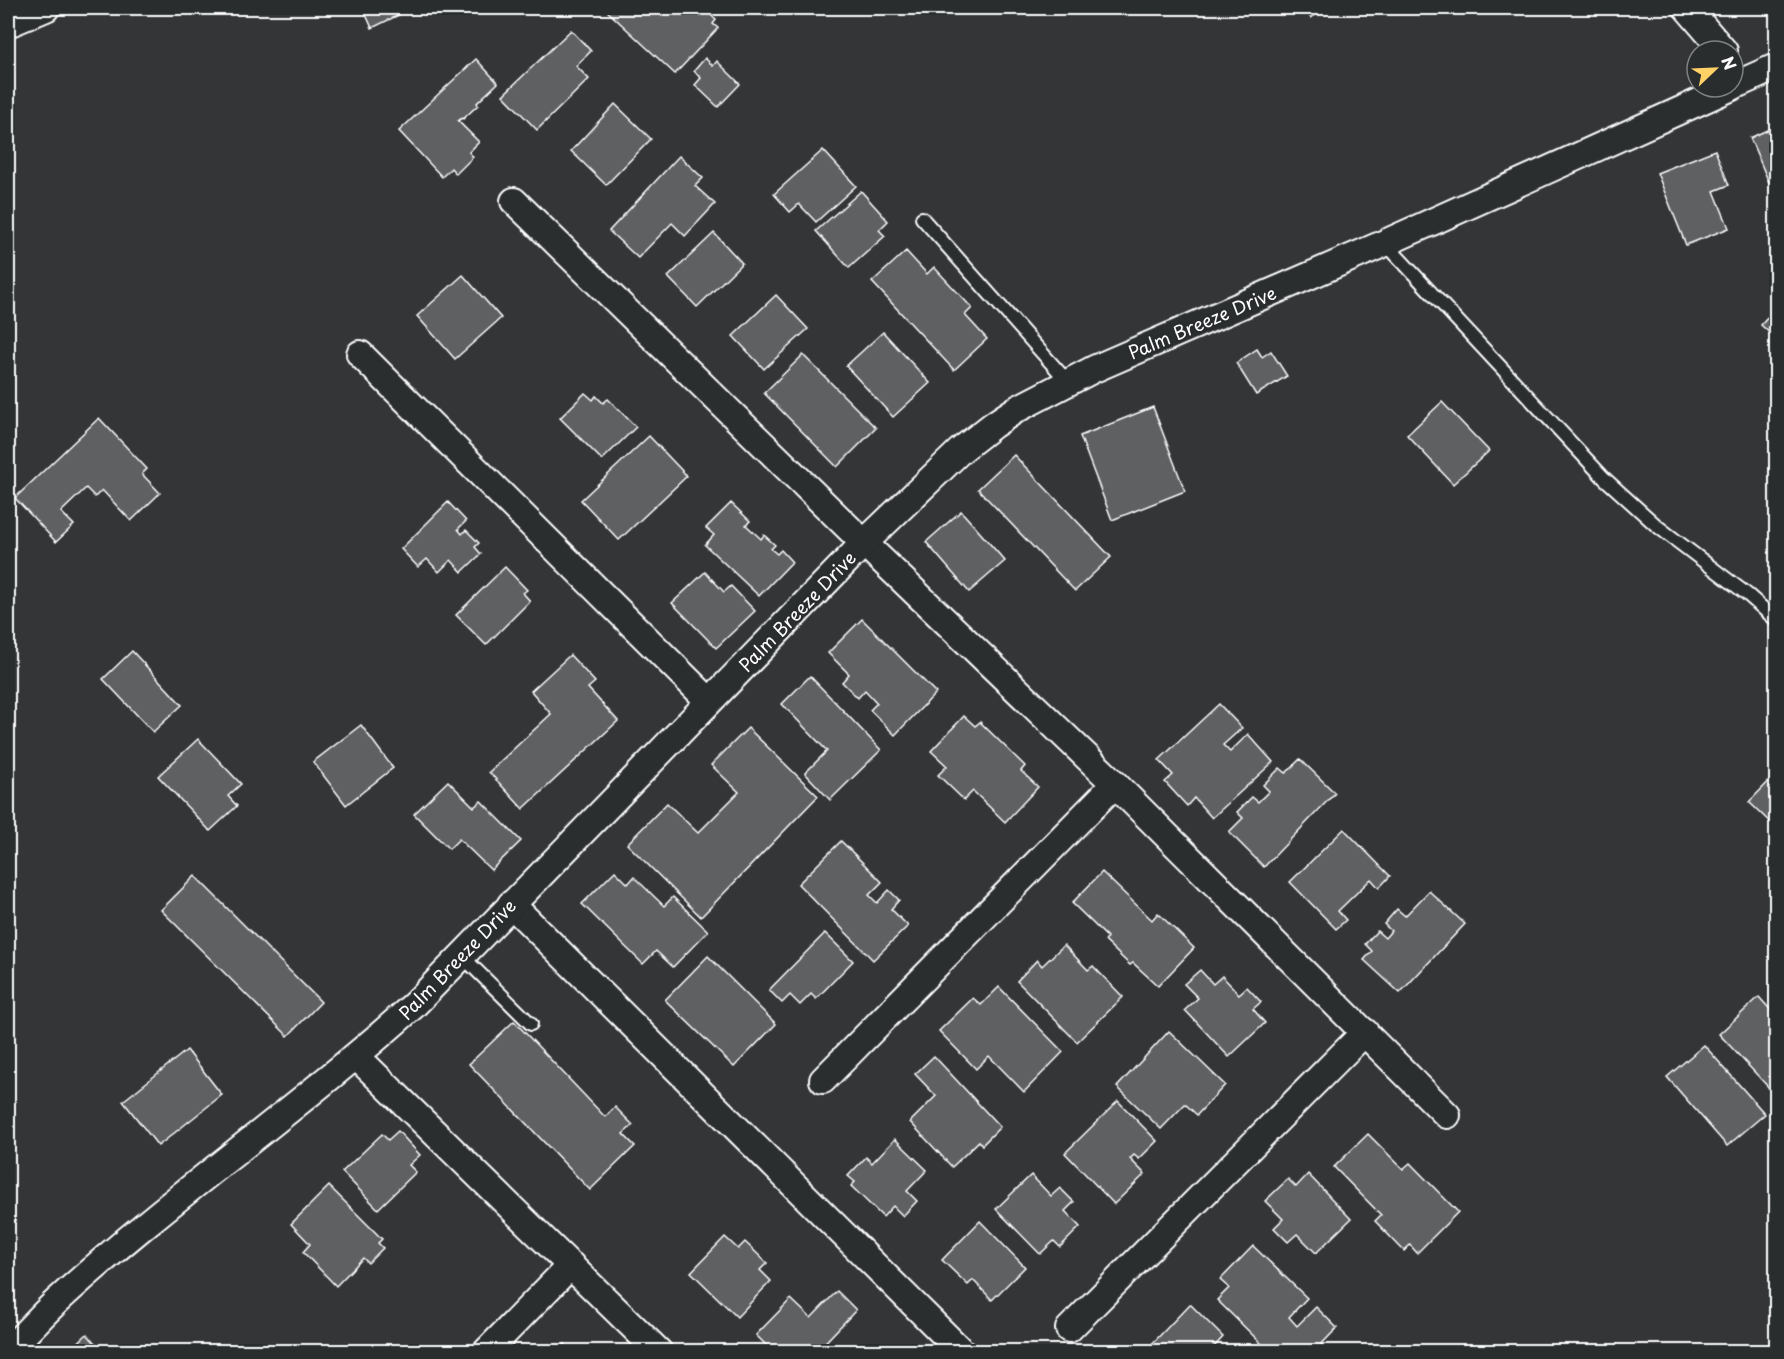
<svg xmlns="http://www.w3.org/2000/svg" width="1784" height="1359" font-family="'Playpen Sans',sans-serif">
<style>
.building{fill:#5f6162;stroke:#fff;stroke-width:1.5}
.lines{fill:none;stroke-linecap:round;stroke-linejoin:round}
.service-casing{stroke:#fff;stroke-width:16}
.minor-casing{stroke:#fff;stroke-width:30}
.service{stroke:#2a2d2e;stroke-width:12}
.minor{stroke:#2a2d2e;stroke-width:26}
.labels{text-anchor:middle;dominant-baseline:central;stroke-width:4.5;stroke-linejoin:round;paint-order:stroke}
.street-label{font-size:18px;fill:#fff;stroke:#2a2d2e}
</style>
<rect width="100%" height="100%" fill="#333536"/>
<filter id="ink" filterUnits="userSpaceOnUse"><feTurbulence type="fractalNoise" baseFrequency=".0167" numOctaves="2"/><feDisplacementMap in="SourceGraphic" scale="12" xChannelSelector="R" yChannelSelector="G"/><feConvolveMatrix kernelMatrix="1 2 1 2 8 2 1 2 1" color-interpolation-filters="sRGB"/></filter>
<g filter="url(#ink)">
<g class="building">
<polygon points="363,8 403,8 405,12 372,28"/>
<polygon points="604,8 667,8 669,10 671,8 696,8 701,12 704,8 716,20 713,24 718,28 675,74"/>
<polygon points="1303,8 1326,8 1311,18"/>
<polygon points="571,30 591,51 576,66 589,79 537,130 503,95"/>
<polygon points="705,58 713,66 717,61 740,84 718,107 695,85 701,78 694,71"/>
<polygon points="476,59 498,83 477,103 478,105 463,119 462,118 458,121 479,142 469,152 473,157 456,174 451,168 442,177 399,131"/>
<polygon points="615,104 651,139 606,185 571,151"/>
<polygon points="1776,126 1776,199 1750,138"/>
<polygon points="823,150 856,186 816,222 799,204 790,212 774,194"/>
<polygon points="1715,150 1729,185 1714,191 1729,228 1686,245 1657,173"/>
<polygon points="679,156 703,178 695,186 715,204 685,236 672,223 638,258 609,231"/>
<polygon points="861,191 888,221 879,230 885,236 849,268 816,231"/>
<polygon points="714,233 742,263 697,307 668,277"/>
<polygon points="906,251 927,274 934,267 972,308 965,315 987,339 954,370 872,282"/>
<polygon points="463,275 501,318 455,359 417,316"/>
<polygon points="776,295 808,329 764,369 733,336"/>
<polygon points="1776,308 1776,339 1761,325"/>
<polygon points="883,332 930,383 893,417 846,366"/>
<polygon points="1257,349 1262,357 1271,351 1287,376 1256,395 1236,363"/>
<polygon points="803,355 876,428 837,467 764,393"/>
<polygon points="585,393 593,400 596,396 603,403 608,399 636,427 602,460 560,418"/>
<polygon points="1442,402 1489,451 1453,484 1407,435"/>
<polygon points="1153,407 1185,491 1112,520 1080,436"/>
<polygon points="99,418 147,469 142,474 160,493 131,521 102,490 95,497 86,488 61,512 74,525 56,542 15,498"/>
<polygon points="649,436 687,476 619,540 581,500"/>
<polygon points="1014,455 1111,557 1075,591 978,489"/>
<polygon points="448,502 466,521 458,529 462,534 466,530 479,543 475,547 481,554 462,572 451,560 439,572 427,559 418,567 401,549"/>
<polygon points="731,503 750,521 746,525 761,539 764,535 775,545 771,549 777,554 781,550 792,562 759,596 705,545 714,535 706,528"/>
<polygon points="961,511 1005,561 969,592 926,542"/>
<polygon points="505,567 527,590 523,593 530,601 486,645 456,615"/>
<polygon points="705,572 724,592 731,586 755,611 716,648 672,603"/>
<polygon points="862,619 936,693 895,735 870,710 877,703 865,690 858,698 842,682 849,674 828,653"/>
<polygon points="132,651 182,705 153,732 103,679"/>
<polygon points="570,655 595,682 588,688 618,721 523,809 489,772 551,714 531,691"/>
<polygon points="810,676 881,750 830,800 805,773 827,751 782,704"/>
<polygon points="1219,704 1242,728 1223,745 1230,752 1248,734 1273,762 1212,818 1194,798 1187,806 1165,782 1173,775 1159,760"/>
<polygon points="964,716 975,726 980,722 1025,766 1021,771 1038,787 1005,822 973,791 964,800 938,775 947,766 931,751"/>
<polygon points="361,725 393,768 346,805 313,762"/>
<polygon points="748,728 818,796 701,917 627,844 667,803 698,833 739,792 711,765"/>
<polygon points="198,739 241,784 228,796 237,806 210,831 158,776"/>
<polygon points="1300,759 1335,793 1264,867 1229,832 1243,818 1237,812 1252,797 1258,802 1269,791 1263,785 1280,768 1286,773"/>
<polygon points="1776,774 1776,828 1749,802"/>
<polygon points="448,781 474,807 481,801 521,841 491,870 459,839 449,849 414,814"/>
<polygon points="1344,829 1390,876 1379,888 1371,879 1338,911 1346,920 1336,929 1290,882"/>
<polygon points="841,841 882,882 869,895 877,903 889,890 899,900 891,909 908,926 873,960 798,884"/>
<polygon points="615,871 628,884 634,877 664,906 673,897 708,931 673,967 656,951 643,964 582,904"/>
<polygon points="1102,872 1152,920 1158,913 1194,948 1158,986 1133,963 1130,965 1105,941 1107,937 1072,903"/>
<polygon points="195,876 321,1002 288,1036 161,910"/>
<polygon points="1429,891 1465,924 1400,993 1364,960 1372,951 1365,944 1377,931 1385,938 1391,931 1384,924 1397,909 1405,916"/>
<polygon points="825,933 853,961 816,999 811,994 800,1005 790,995 782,1003 769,990"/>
<polygon points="1064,945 1088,970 1093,966 1123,997 1077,1042 1017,981 1037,960 1042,966"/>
<polygon points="708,956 776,1024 734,1067 665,1000"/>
<polygon points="1200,970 1213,984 1222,976 1239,994 1247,987 1261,1002 1253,1009 1265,1023 1229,1057 1185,1010 1198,998 1184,984"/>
<polygon points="999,987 1063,1052 1024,1092 989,1056 976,1069 939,1031 973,998 981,1005"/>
<polygon points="1759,997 1776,1016 1776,1085 1771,1090 1719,1034"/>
<polygon points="514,1021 605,1117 615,1107 633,1125 623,1134 635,1146 590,1190 469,1064"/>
<polygon points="1169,1031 1225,1085 1197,1115 1185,1104 1161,1129 1117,1087"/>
<polygon points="1704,1045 1765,1114 1727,1146 1667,1077"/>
<polygon points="187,1050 222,1095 158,1146 123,1101"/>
<polygon points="934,1056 1000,1127 982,1145 979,1141 952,1167 910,1122 936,1096 915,1074"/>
<polygon points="1118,1101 1157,1141 1139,1159 1134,1155 1130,1159 1145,1174 1114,1204 1065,1153"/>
<polygon points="398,1131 420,1155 409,1165 416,1172 378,1209 342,1172 382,1134 388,1140"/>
<polygon points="1368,1134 1403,1169 1410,1163 1458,1212 1417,1253 1410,1245 1404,1251 1375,1221 1381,1215 1334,1167"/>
<polygon points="895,1139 927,1170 907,1191 917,1201 903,1216 893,1206 883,1217 851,1186 855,1182 848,1176 866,1157 872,1163"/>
<polygon points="1308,1174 1351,1219 1316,1253 1297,1234 1288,1242 1274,1228 1283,1219 1265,1201 1288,1179 1296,1187"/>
<polygon points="1031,1175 1051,1196 1060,1188 1074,1202 1065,1211 1080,1227 1060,1247 1054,1241 1040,1254 996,1209"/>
<polygon points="329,1186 382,1239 378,1243 383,1248 368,1263 363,1258 336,1286 303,1252 310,1244 291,1224"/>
<polygon points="980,1221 1025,1267 992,1300 973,1280 968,1285 942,1260"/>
<polygon points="725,1237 738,1249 745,1242 767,1263 760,1270 771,1281 737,1317 691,1272"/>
<polygon points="1253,1246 1307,1298 1289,1317 1297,1326 1316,1307 1337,1328 1314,1352 1270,1352 1217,1300 1229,1288 1220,1280"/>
<polygon points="837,1291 856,1310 816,1352 773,1352 756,1335 791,1299 811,1318"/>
<polygon points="1190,1304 1223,1337 1213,1348 1216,1352 1151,1352 1148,1348"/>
<polygon points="87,1334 103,1352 68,1352"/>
<polygon points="565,1344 572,1352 558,1352"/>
</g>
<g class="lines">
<g class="service-casing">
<g id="service">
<polyline points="922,218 1068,382"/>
<polyline points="1385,243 1604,478 1657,526 1748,595 1776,620"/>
<polyline points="461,955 531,1024"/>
</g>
</g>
<g class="minor-casing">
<g id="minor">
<polyline points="1687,8 1724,51"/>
<polyline points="8,24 46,8"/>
<polyline points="1733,86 1776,67"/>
<polyline points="514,201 864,543 1115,784 1447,1115"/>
<polyline points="360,354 709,701"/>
<polyline points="511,904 962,1352"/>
<polyline points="356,1056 659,1352"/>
<polyline points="823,1080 1115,784"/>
<polyline points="1069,1329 1365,1032"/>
<path d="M8,1351c16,-16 31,-33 48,-49 114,-105 243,-193 358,-297l450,-462 97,-93 32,-25 24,-16 77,-40 291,-126 347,-156"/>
<polyline points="486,1352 571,1265"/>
</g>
</g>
<use href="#service" class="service"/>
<use href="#minor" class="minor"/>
</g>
</g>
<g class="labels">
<g class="street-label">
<text transform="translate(1202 322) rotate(-23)">Palm Breeze Drive</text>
<text transform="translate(797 611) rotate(-46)">Palm Breeze Drive</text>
<text transform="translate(457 959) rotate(-46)">Palm Breeze Drive</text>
</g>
</g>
<rect width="1784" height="1359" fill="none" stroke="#2a2d2e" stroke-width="30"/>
<rect x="15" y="15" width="1754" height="1329" fill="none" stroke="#fff" stroke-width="2" filter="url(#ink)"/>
<g transform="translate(1715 69) rotate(67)"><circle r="28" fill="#2a2d2e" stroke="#7f8182" stroke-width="1.5"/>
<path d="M0-4.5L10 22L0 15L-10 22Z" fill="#ffd166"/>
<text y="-9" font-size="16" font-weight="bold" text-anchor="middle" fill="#ffffff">N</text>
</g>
</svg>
